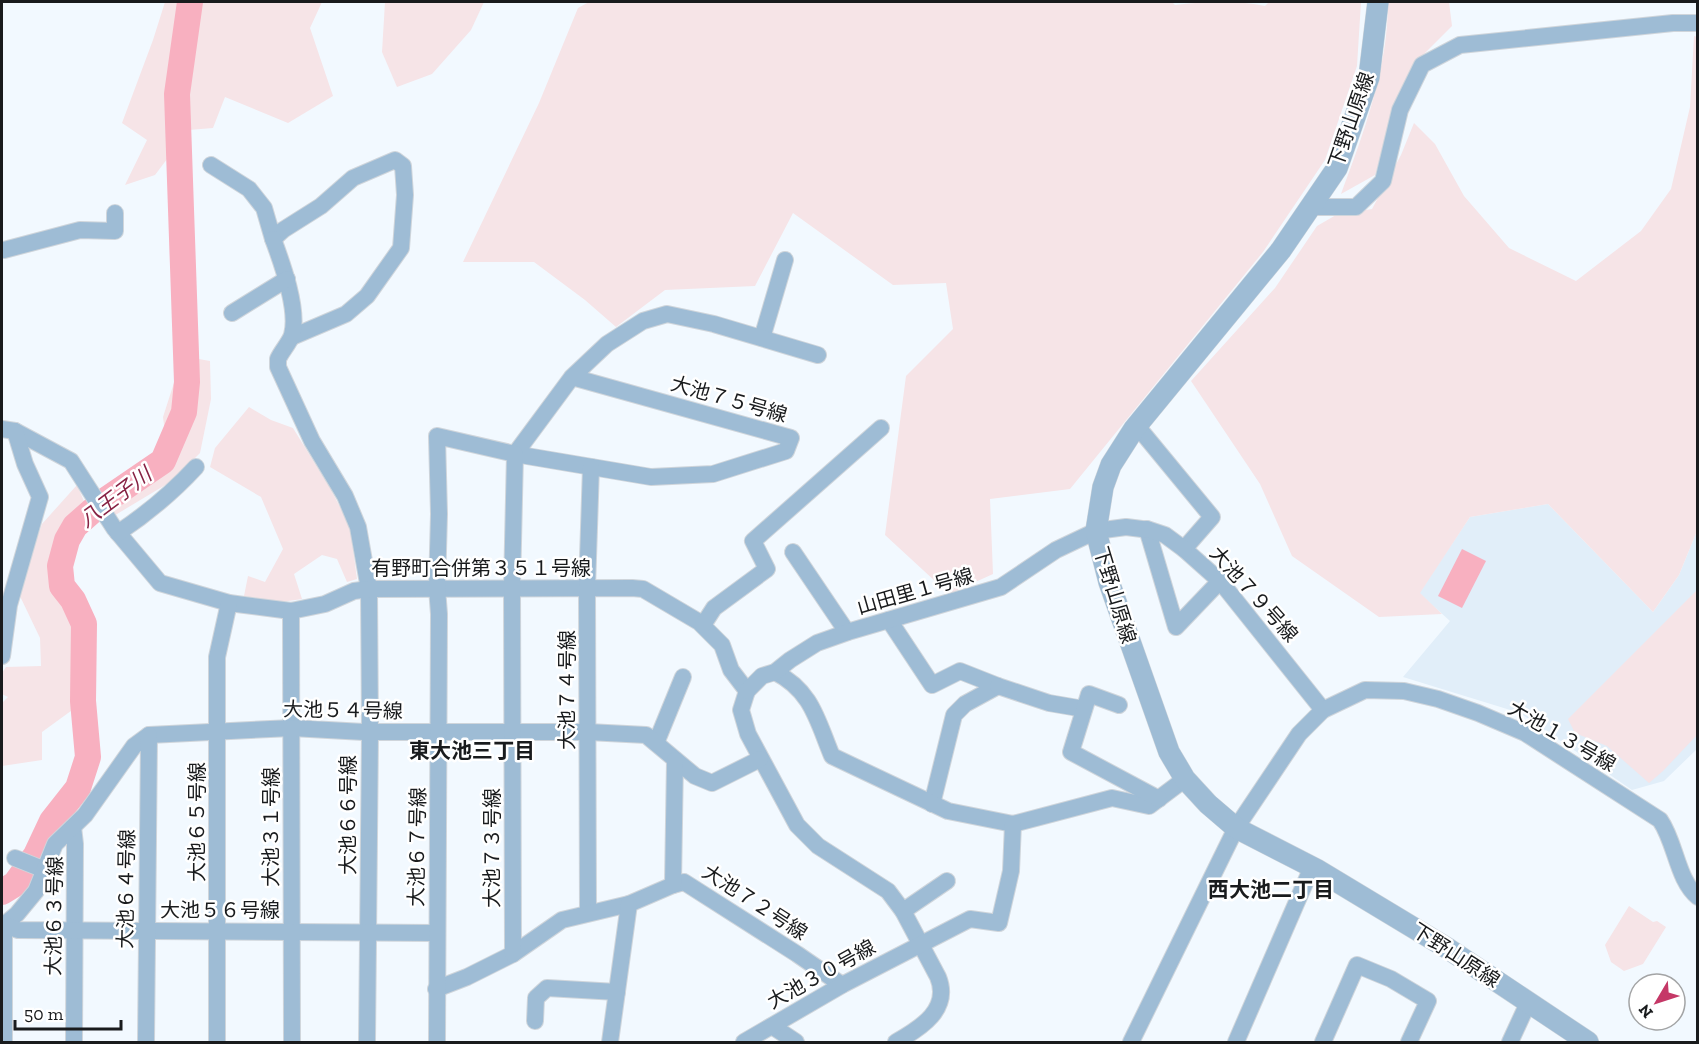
<svg xmlns="http://www.w3.org/2000/svg" width="1699" height="1044" font-family="'Zilla Slab','Noto Sans JP',serif">
<style>
.built{fill:#e1eef9}
.green{fill:#f6e4e7}
.water{fill:#f8b0c0}
.lines{fill:none;stroke-linecap:round;stroke-linejoin:round}
.river{stroke:#f8b0c0;stroke-width:26}
.minor-casing{stroke:#cfd5db;stroke-width:18}
.tertiary-casing{stroke:#cfd5db;stroke-width:22}
.minor{stroke:#9ebcd5;stroke-width:16}
.tertiary{stroke:#9ebcd5;stroke-width:21}
.labels{text-anchor:middle;dominant-baseline:central;stroke-width:5;stroke-linejoin:round;paint-order:stroke}
.street-label{font-size:20px;fill:#191b1d;stroke:#fff}
.water-label{font-size:21px;font-style:italic;fill:#872244;stroke:#fff}
.neighbourhood-label{font-size:21px;font-weight:bold;fill:#191b1d;stroke:#fff}
</style>
<rect width="100%" height="100%" fill="#f2f9ff"/>
<polygon class="built" points="1548,504 1653,612 1679,575 1697,531 1697,749 1664,781 1632,790 1520,713 1403,677 1450,621 1419,593 1470,517"/>
<g class="green">
<polygon points="165,2 322,2 310,28 333,96 288,123 225,97 213,128 189,130 155,175 125,185 147,140 122,123 153,40"/>
<polygon points="385,2 484,2 471,30 432,74 397,87 382,52"/>
<path d="M589,2h583l3,3c31,-4 60,-5 90,1l4,-4h92l-4,64 -32,94 -62,92 -193,237 -80,10 3,75 -44,20 -64,-59 21,-159 47,-47 -7,-46 -53,2 -100,-72 -38,73 -90,4 -49,37 -31,-27 -51,-38h-71l76,-159 39,-95z"/>
<path d="M1388,2h61l3,24 -35,35 -28,65 -14,49 -34,19c23,-62 47,-126 47,-192z"/>
<polygon points="1694,36 1697,37 1697,531 1679,575 1653,612 1548,504 1470,517 1420,593 1442,614 1379,617 1292,556 1260,484 1191,381 1275,288 1317,226 1336,215 1372,209 1401,155 1414,123 1435,144 1464,196 1509,248 1576,281 1641,231 1671,189 1690,107"/>
<polygon points="193,358 210,361 211,399 200,453 172,481 112,517 100,495 158,460 166,441 163,417 181,361"/>
<polygon points="249,407 271,420 293,428 330,488 350,526 357,579 347,582 337,559 322,555 294,574 302,599 281,602 244,596 248,576 265,582 283,549 261,497 210,467 215,448"/>
<polygon points="77,485 87,508 59,542 73,574 78,624 75,708 42,732 42,760 2,766 2,703 8,697 2,694 2,673 6,667 41,666 40,638 18,592 42,524"/>
<polygon points="1697,590 1697,735 1663,771 1649,783 1607,746 1575,733 1568,719"/>
<polygon points="1629,906 1653,922 1657,921 1666,927 1643,964 1624,971 1611,962 1605,945"/>
</g>
<polygon class="water" points="1462,549 1486,561 1462,608 1438,596"/>
<g class="lines">
<polyline class="river" points="2,892 15,884 36,855 52,821 78,788 88,757 83,701 84,624 73,600 62,586 60,566 67,540 75,526 100,504 163,461 184,412 187,382 177,94 190,2"/>
<g class="minor-casing">
<g id="minor">
<polyline points="211,165 249,189 264,208 273,239 283,230 321,206 353,178 395,160 403,166 405,195 401,248 367,296 346,314 292,337"/>
<polyline points="1310,207 1356,207 1383,181 1400,110 1422,65 1460,45 1673,23 1698,23"/>
<path d="M273,239c9,24 26,71 19,96 -2,7 -11,17 -14,24v8l34,74 33,55 13,31 11,62 1,143 -3,310"/>
<polyline points="4,250 80,230 115,231 115,213"/>
<polyline points="232,313 287,279"/>
<polyline points="762,338 785,260"/>
<polyline points="572,377 791,438 786,451 713,474 651,477 515,454 572,377 607,344 643,321 667,314 714,324 818,355"/>
<polyline points="1137,426 1212,517 1184,549 1220,581 1323,710"/>
<path d="M2,429l13,2 56,30 43,67 46,55 69,20 62,8 34,-7 29,-13 15,-2 263,-1 11,1 56,33 23,23 9,25 16,21 -6,19 7,24 49,91 21,21 70,45 15,20 35,66c13,32 -17,51 -42,65"/>
<polyline points="1147,529 1176,627 1220,581"/>
<path d="M118,533c30,-20 54,-40 78,-66"/>
<polyline points="793,552 847,632"/>
<polyline points="291,611 292,1042"/>
<polyline points="889,620 932,685 960,671 998,686 965,704 954,715 932,804"/>
<polyline points="703,625 714,608 767,569 753,541 881,428"/>
<polyline points="2,656 9,605 40,497 25,464 15,431"/>
<path d="M775,672c37,19 42,48 57,84l116,55 65,13 99,-26 37,8 36,-27"/>
<polyline points="998,686 1049,703 1084,709"/>
<polyline points="747,691 762,676 775,672 790,660 817,643 851,631 1001,587 1056,550 1096,531 1126,527 1150,530 1165,535 1184,549"/>
<polyline points="1119,705 1089,694 1071,752 1159,799"/>
<polyline points="656,743 683,677"/>
<polyline points="73,827 75,844 74,1042"/>
<polyline points="15,858 45,870"/>
<polyline points="673,885 684,882 797,954 842,985"/>
<polyline points="903,911 947,881"/>
<polyline points="588,913 587,588 591,467"/>
<polyline points="2,925 4,925 17,914 36,891 55,844 85,815 134,746 149,735 292,728 364,732 588,732 646,735 695,776 712,783 760,759"/>
<polyline points="436,989 467,977 513,954 562,920 629,904 673,885 675,760"/>
<polyline points="535,1021 536,998 547,988 617,992"/>
<polyline points="772,1026 796,1042"/>
<polyline points="4,1042 4,925 18,930 437,933"/>
<polyline points="146,1042 149,735"/>
<polyline points="217,1042 217,657 229,603"/>
<polyline points="437,1042 439,614 437,588 439,514 437,436 515,454 512,587 513,954"/>
<polyline points="610,1042 629,904"/>
<polyline points="744,1042 842,985 970,919 999,923 1011,871 1013,824"/>
<path d="M1131,1042l105,-214 63,-94 24,-24 42,-20 39,1 34,8 40,14 47,20 135,87c16,23 17,60 38,77"/>
<polyline points="1236,1042 1312,867"/>
<polyline points="1323,1042 1357,965 1391,979 1428,1001 1409,1042"/>
<polyline points="1510,1042 1528,1003"/>
</g>
</g>
<g class="tertiary-casing">
<polyline id="tertiary" points="1378,2 1369,77 1337,168 1281,250 1134,429 1111,465 1103,487 1096,531 1109,582 1169,752 1185,779 1208,804 1236,828 1316,869 1447,948 1588,1042"/>
</g>
<use href="#minor" class="minor"/>
<use href="#tertiary" class="tertiary"/>
</g>
<g class="labels">
<g class="street-label">
<text transform="translate(1351 120) rotate(-71)">下野山原線</text>
<text transform="translate(729 399) rotate(16)">大池７５号線</text>
<text x="481" y="568">有野町合併第３５１号線</text>
<text transform="translate(915 591) rotate(-16)">山田里１号線</text>
<text transform="translate(1254 594) rotate(48)">大池７９号線</text>
<text transform="translate(1115 595) rotate(73)">下野山原線</text>
<text transform="translate(567 690) rotate(-90)">大池７４号線</text>
<text transform="translate(343 710) rotate(1)">大池５４号線</text>
<text transform="translate(1562 736) rotate(30)">大池１３号線</text>
<text transform="translate(348 815) rotate(-90)">大池６６号線</text>
<text transform="translate(197 822) rotate(-90)">大池６５号線</text>
<text transform="translate(271 827) rotate(-90)">大池３１号線</text>
<text transform="translate(417 847) rotate(-89)">大池６７号線</text>
<text transform="translate(492 848) rotate(-90)">大池７３号線</text>
<text transform="translate(126 889) rotate(-89)">大池６４号線</text>
<text transform="translate(755 902) rotate(33)">大池７２号線</text>
<text x="220" y="910">大池５６号線</text>
<text transform="translate(54 916) rotate(-89)">大池６３号線</text>
<text transform="translate(1456 955) rotate(33)">下野山原線</text>
<text transform="translate(821 974) rotate(-29)">大池３０号線</text>
</g>
<g class="water-label">
<text transform="translate(115 497) rotate(-37)">八王子川</text>
</g>
<g class="neighbourhood-label">
<text x="472" y="750">東大池三丁目</text>
<text x="1271" y="889">西大池二丁目</text>
</g>
</g>
<rect width="1699" height="1044" fill="none" stroke="#191b1d" stroke-width="6"/>
<g transform="translate(1657 1002) rotate(231)"><circle r="28" fill="#ffffff" stroke="#a3a4a5" stroke-width="1.5"/>
<path d="M0-4.5L10 22L0 15L-10 22Z" fill="#c53867"/>
<text y="-9" font-size="16" font-weight="bold" text-anchor="middle" fill="#191b1d">N</text>
</g>
<path d="M15 1020v9h106v-9" fill="none" stroke="#191b1d" stroke-width="3"/>
<text x="24" y="1020" font-size="18" fill="#191b1d" stroke="#ffffff" stroke-width="4.5" paint-order="stroke">50 m</text>
</svg>
